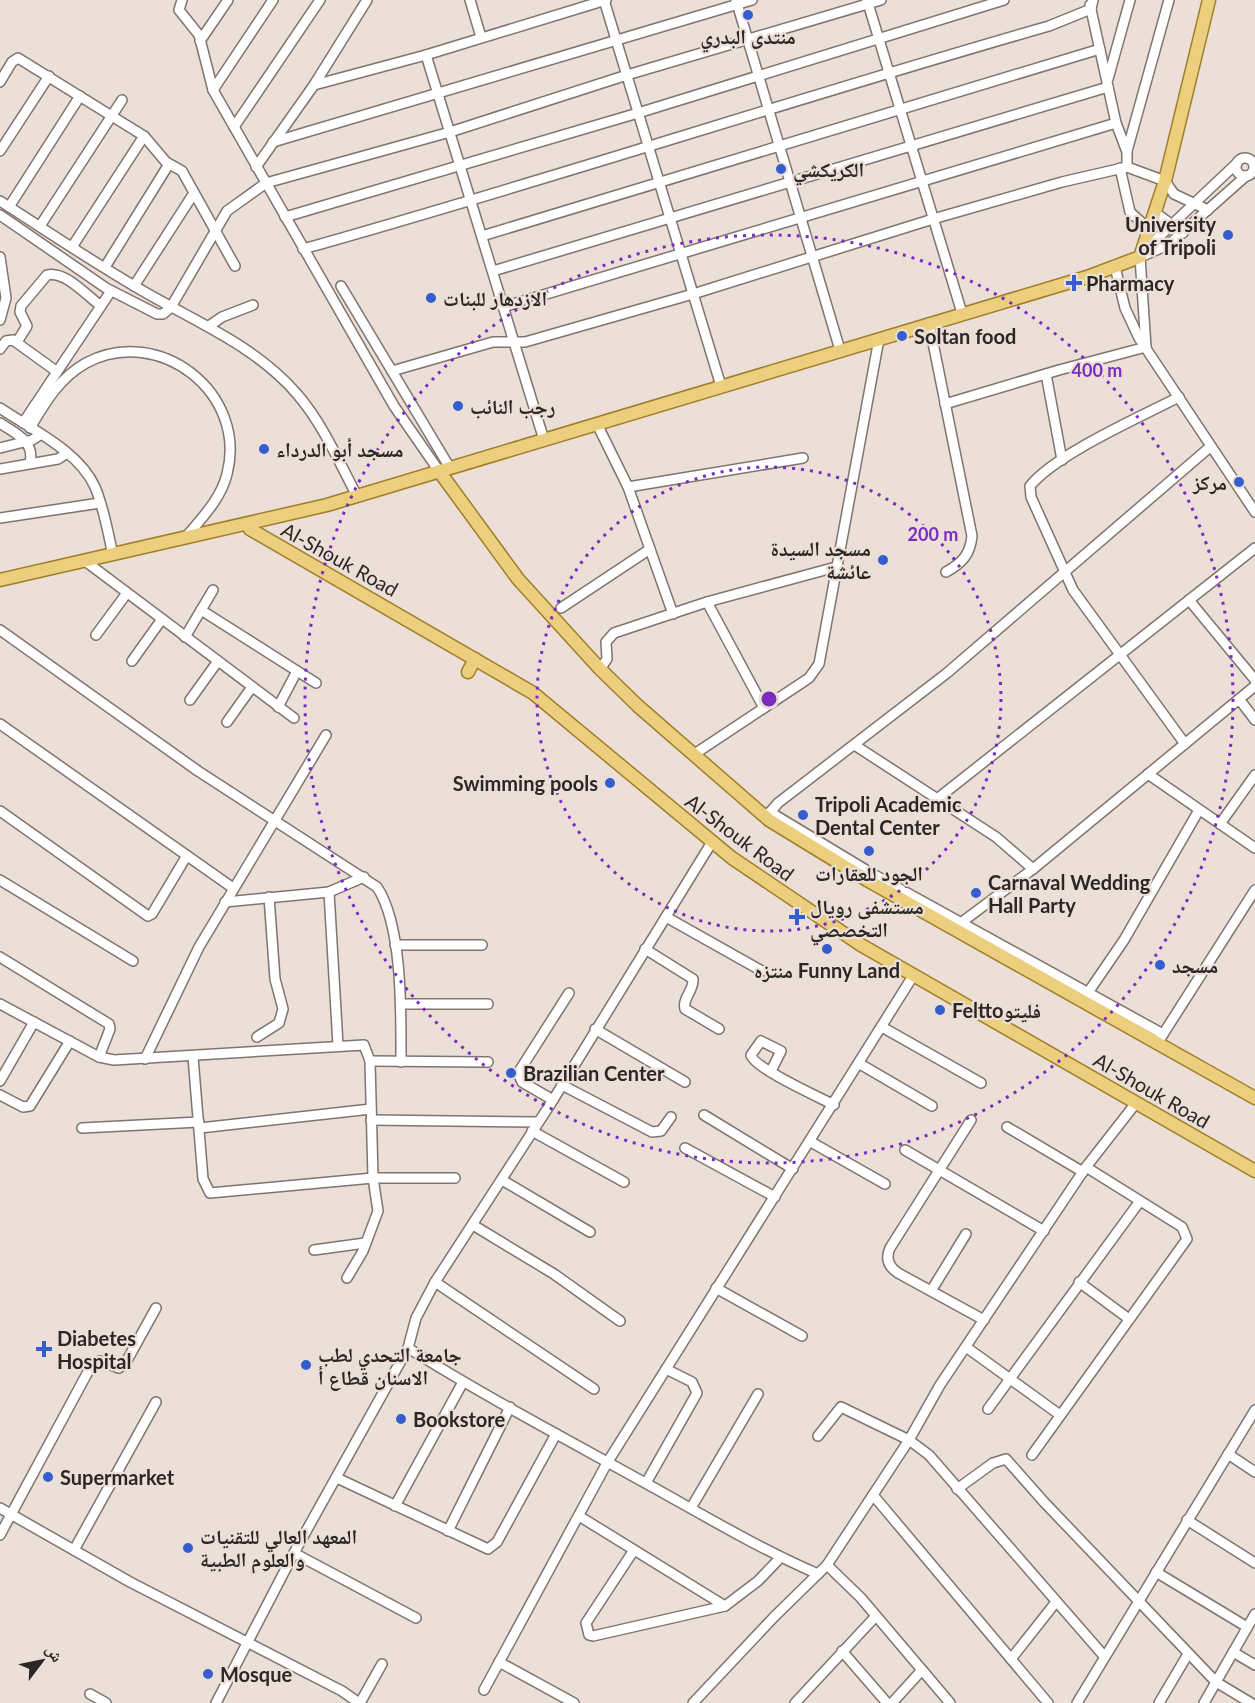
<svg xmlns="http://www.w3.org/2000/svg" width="1255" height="1703" font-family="Lato,'Noto Naskh Arabic',sans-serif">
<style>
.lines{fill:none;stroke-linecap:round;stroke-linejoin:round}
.minor-casing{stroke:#7f746e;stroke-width:12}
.major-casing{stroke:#a17e28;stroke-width:15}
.minor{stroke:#fff;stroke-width:9}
.major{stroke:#ecce7f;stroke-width:12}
.ring{fill:none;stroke:#7b2cbf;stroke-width:3;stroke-dasharray:3 6}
.poi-dot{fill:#355dce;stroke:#ebdfd7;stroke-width:2}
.labels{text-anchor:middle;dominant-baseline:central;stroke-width:4.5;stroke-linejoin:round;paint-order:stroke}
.poi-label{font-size:20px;font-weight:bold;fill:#2c2724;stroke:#ebdfd7;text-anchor:start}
.street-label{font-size:20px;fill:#2c2724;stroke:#ebdfd7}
.centre{fill:#7b2cbf;stroke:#ebdfd7;stroke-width:3}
.ring-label{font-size:18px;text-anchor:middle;font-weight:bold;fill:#7b2cbf;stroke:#ebdfd7;stroke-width:4.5;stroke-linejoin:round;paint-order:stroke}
</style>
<rect width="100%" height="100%" fill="#ebdfd7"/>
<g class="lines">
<g class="minor-casing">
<g id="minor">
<polyline points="182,0 179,10 199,35 213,90 394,406 439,471"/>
<polyline points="470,0 481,37"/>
<polyline points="604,0 721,386"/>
<polyline points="736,0 840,350"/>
<polyline points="867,0 962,313"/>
<polyline points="1090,5 1116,123 1127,152 1127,167 1165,181 1174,194 1208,210"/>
<polyline points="200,41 228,0"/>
<polyline points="426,55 544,440"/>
<polyline points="1108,79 1130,0"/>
<polyline points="0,82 12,62 18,58 144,136 166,162 182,171 235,266"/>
<polyline points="314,85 426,55 606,0"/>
<polyline points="213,90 273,0"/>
<polyline points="234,127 320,0"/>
<polyline points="273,142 752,0"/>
<polyline points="0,151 49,76"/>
<polyline points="1127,151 1169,0"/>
<circle cx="1245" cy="167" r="9"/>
<polyline points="256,167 314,85 367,0"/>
<polyline points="1120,168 1130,212 1151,231"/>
<path d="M0,201c47,30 94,62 143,90 53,31 113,55 154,103 26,30 42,68 60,102"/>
<polyline points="9,207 80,96"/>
<polyline points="1156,213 1183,233"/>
<polyline points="0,215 106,288 157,314 163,314 171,307 227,211 266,183 450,132 627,75 881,0"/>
<polyline points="285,217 638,113 1004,0"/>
<polyline points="40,226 122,100"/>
<polyline points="482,236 1100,49"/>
<polyline points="72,247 144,136"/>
<path d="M303,249c250,-70 497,-152 746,-223l42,-17 2,-9"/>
<polyline points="1145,250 1237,163"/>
<polyline points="0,257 6,298 0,320"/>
<polyline points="105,267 169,164"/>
<polyline points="1115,267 1125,308 1139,338 1255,512"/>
<polyline points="493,271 1108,87"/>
<polyline points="134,286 194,193"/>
<polyline points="341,286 450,468"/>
<polyline points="503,307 1116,123"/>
<path d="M929,323l43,213c-2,19 -10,27 -26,36"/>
<polyline points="209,326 222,317 253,305"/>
<path d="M17,342l10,-16 -7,-14 1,-6 26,-31c18,-5 40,21 54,31"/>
<polyline points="1146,347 1140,257 1168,245 1246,176"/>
<polyline points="0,349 6,341 13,340 56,371"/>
<polyline points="392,371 493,342 525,342 693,294 933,219 1062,182 1127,167"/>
<polyline points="1046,374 1062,460"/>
<path d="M1179,397c-39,20 -123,57 -149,89l1,11 42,93 112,154"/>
<polyline points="945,404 1059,370 1146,347"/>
<path d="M0,408c31,21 79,43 95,79 9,21 13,46 18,68"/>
<path d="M0,423c16,11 35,18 30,40"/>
<polyline points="23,423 111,291"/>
<polyline points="597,424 628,487 673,614"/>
<path d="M30,428c15,-25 29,-50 56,-65 73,-39 162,30 141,111 -6,25 -26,45 -42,64"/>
<polyline points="0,448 32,440 40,435"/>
<polyline points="0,469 58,459 67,453"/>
<polyline points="628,487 803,458"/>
<polyline points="0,518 100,503"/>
<polyline points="85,561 294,718"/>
<polyline points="1189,600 1255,680"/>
<polyline points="707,602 764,708"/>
<polyline points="561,608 650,549"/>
<polyline points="201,610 316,683"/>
<path d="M0,630l198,141 179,116c26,39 24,128 24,175"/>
<polyline points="96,635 127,593"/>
<polyline points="185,637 213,590"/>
<polyline points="132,661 162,619"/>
<polyline points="600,669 607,659 606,642 614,633 707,602 836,567"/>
<polyline points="1239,699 1255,720"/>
<polyline points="190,700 218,661"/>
<polyline points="278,707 297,671"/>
<polyline points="227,722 252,687"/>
<polyline points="0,724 233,888"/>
<polyline points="856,746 996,837 1033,869"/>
<polyline points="693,755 809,678 819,664 879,339"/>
<polyline points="1148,774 1255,848"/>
<polyline points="937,799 1255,548"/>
<polyline points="0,811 148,916 152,914 186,857"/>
<polyline points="770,812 871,873 1163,1034"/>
<polyline points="766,817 778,803 947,673 1210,447"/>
<polyline points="1220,824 1255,775"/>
<polyline points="0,880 133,961"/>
<polyline points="329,892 338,1045"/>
<polyline points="225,902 329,892 364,877"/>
<polyline points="666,917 762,971"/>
<polyline points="958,925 1033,869 1255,686"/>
<polyline points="395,945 482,945"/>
<path d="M645,949l48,30c1,12 -11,19 -8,30l34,20"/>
<polyline points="0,957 109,1024 110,1029 99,1057"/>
<polyline points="1085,997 1124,940 1199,810"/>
<polyline points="0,1004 99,1057 114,1060 364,1045 370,1061 373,1178 378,1211 363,1251 347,1278"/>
<polyline points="401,1004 488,1004"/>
<polyline points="882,1027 981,1083"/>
<polyline points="595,1029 685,1082"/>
<polyline points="257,1037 279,1023 283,1009 275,979 269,897"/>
<polyline points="1160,1039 1255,890"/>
<polyline points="193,1057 203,1179 210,1193 373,1178 455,1178"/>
<polyline points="145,1059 199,947 326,735"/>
<polyline points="370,1061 488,1062"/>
<polyline points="860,1064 932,1106"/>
<path d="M771,1071l10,-20 -20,-10 -10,14c3,13 68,42 83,50"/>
<polyline points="0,1081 34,1022"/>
<polyline points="562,1085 652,1132 661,1131 671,1117"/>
<polyline points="0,1095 23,1107 30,1106 70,1041"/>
<polyline points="553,1100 522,1082 518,1073 569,993"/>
<polyline points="704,1115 793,1169"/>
<polyline points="371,1120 538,1122"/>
<path d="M971,1120l-81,128c-5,11 -1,19 8,25l86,47"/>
<polyline points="1007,1127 1083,1172"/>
<polyline points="82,1128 199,1122"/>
<polyline points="200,1128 371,1109"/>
<polyline points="532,1131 624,1182"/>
<polyline points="811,1142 885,1184"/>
<polyline points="685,1148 775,1197"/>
<polyline points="905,1150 1044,1231"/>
<polyline points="502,1180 590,1232"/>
<polyline points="473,1225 554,1274 620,1321"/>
<polyline points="314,1250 365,1243"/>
<polyline points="435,1282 594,1389"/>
<polyline points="1079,1282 1129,1319"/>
<polyline points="716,1288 802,1336"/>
<polyline points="931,1291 966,1234"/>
<polyline points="966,1347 1060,1415"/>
<path d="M408,1348c78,49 160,92 241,137 56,31 111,64 169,89"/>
<polyline points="988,1409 1140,1201"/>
<polyline points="818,1436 841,1407 909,1440 929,1455 1104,1656"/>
<polyline points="1228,1454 1255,1472"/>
<polyline points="1032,1455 1187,1239 1182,1227 1086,1167"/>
<polyline points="337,1478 488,1549 497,1542 556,1434"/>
<polyline points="646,1483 697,1393 692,1382 666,1369"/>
<polyline points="957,1489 993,1463 1006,1459 1044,1502 1216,1682 1251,1703"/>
<polyline points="873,1495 1048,1703"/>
<polyline points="395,1506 463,1382"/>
<polyline points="0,1508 130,1582 342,1691 359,1703"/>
<polyline points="691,1508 758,1394"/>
<polyline points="579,1516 725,1606"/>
<polyline points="1187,1520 1255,1563"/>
<polyline points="448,1531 510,1407"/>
<polyline points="0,1535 90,1368 100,1361 119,1368 125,1364 156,1308"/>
<polyline points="74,1550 156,1402"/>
<polyline points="634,1550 586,1623 589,1635 593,1636 725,1606 758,1581 780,1558"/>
<polyline points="294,1553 416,1618"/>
<polyline points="827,1565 861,1598 950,1703"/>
<polyline points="1156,1572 1247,1627"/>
<polyline points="842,1651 887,1703"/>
<polyline points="1233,1652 1255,1665"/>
<polyline points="1011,1659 1056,1602"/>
<polyline points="499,1662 574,1703"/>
<polyline points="484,1690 607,1463 913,976"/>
<polyline points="90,1694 106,1703"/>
<polyline points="216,1703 294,1553 408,1348 416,1318 435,1282 553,1100 712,842"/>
<polyline points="360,1703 382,1664"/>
<polyline points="693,1703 774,1617 827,1565 909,1440 940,1385 1086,1167 1136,1103"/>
<polyline points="795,1703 876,1616"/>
<polyline points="892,1703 922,1670"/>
<polyline points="1077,1703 1255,1410"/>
<polyline points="1159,1703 1188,1654"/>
<polyline points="1204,1703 1255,1614"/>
</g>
</g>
<g class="major-casing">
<g id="major">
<polyline points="439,471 518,579 600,669 638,706 769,820 867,880 1255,1098"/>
<polyline points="250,529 533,693 732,858 861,945 1255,1171"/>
<polyline points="0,580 327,505 1087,277 1140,257 1165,181 1209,0"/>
<polyline points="468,672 475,659"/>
</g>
</g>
<use href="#minor" class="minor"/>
<use href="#major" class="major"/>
</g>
<g class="ring">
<circle cx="769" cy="699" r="232"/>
<circle cx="769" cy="699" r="464"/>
</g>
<g class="poi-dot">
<circle cx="748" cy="15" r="6"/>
<circle cx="781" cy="169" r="6"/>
<circle cx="1228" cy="235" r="6"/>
<path d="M1071 274h6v6h6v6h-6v6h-6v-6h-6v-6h6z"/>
<circle cx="431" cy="298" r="6"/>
<circle cx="902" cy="336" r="6"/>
<circle cx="458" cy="406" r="6"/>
<circle cx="264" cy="449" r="6"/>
<circle cx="1239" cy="482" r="6"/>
<circle cx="883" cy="560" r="6"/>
<circle cx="610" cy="783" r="6"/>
<circle cx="803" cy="815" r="6"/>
<circle cx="869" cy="851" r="6"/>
<circle cx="976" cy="893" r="6"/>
<path d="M794 908h6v6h6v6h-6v6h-6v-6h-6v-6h6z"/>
<circle cx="827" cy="949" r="6"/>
<circle cx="1160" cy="965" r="6"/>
<circle cx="940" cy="1010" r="6"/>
<circle cx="511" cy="1073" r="6"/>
<path d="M41 1340h6v6h6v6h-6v6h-6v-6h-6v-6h6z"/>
<circle cx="306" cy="1365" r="6"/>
<circle cx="401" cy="1419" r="6"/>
<circle cx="48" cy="1477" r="6"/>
<circle cx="188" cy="1548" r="6"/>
<circle cx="208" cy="1674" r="6"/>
</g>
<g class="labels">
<g class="poi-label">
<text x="748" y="36" text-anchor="middle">منتدى البدري</text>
<text x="793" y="169">الكريكشي</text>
<text x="1216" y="224" text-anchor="end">University<tspan x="1216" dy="23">of Tripoli</tspan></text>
<text x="1086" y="283">Pharmacy</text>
<text x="443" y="298">الازدهار للبنات</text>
<text x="914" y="336">Soltan food</text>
<text x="470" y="406">رجب النائب</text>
<text x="276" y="449">مسجد أبو الدرداء</text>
<text x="1227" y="482" text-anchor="end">مركز</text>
<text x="871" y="548" text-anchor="end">مسجد السيدة<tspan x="871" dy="23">عائشة</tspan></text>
<text x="598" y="783" text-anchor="end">Swimming pools</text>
<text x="815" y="804">Tripoli Academic<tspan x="815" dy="23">Dental Center</tspan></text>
<text x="869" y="873" text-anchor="middle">الجود للعقارات</text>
<text x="988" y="882">Carnaval Wedding<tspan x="988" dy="23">Hall Party</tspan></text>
<text x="810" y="906">مستشفى رويال<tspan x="810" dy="23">التخصصي</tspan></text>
<text x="1172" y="965">مسجد</text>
<text x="827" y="970" text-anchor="middle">منتزه Funny Land</text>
<text x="952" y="1010">Felttoفليتو</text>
<text x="523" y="1073">Brazilian Center</text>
<text x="57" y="1338">Diabetes<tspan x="57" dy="23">Hospital</tspan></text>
<text x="318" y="1354">جامعة التحدي لطب<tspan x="318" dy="23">الاسنان قطاع أ</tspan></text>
<text x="413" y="1419">Bookstore</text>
<text x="60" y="1477">Supermarket</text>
<text x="200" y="1536">المعهد العالي للتقنيات<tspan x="200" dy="23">والعلوم الطبية</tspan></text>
<text x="220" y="1674">Mosque</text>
</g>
<g class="street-label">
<text transform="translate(340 559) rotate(29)">Al-Shouk Road</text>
<text transform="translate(740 837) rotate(37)">Al-Shouk Road</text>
<text transform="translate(1152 1090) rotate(30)">Al-Shouk Road</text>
</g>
</g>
<circle cx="769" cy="699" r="9" class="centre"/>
<g class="ring-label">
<text x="1097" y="377">400 m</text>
<text x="933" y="541">200 m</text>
</g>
<g transform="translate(42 1661) rotate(58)" stroke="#ebdfd7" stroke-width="4.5" paint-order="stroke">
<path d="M0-4.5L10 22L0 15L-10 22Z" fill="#2c2724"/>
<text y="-9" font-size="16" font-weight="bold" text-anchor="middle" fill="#2c2724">ش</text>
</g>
</svg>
